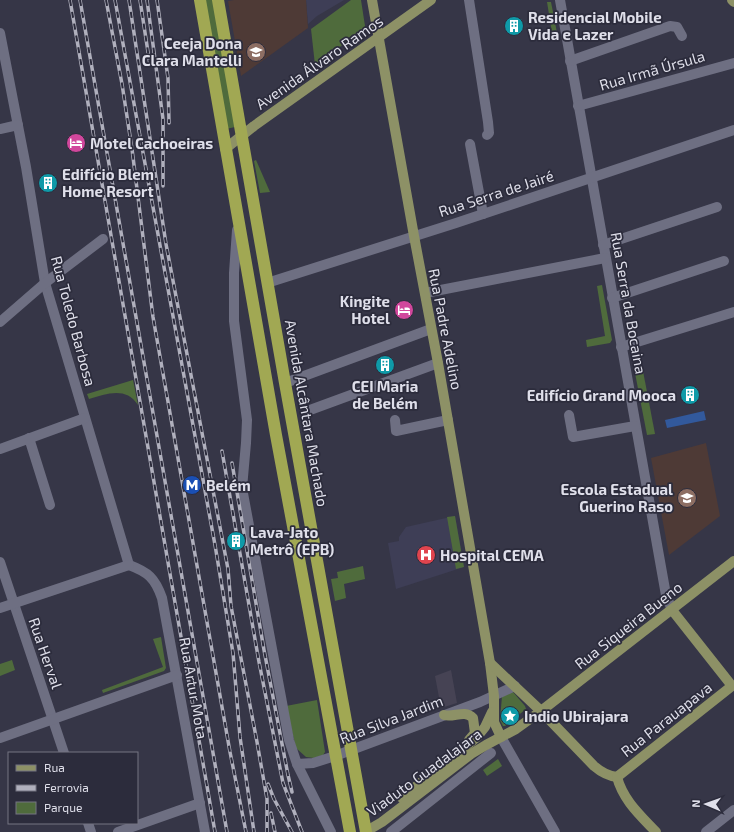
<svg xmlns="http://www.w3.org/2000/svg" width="734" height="832" font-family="'Exo 2',sans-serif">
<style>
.built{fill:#3e3e56}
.industrial{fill:#464354}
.education{fill:#4e3a36}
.green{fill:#4f6b3c}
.water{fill:#32599c}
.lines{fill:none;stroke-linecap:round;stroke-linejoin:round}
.minor{stroke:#6e6f82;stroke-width:10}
.major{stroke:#8d9166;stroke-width:10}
.highway{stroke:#a1a853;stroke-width:12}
.rail-casing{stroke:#b0b0bd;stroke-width:3.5}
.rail{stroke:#2c2c3c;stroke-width:2;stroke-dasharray:6;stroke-linecap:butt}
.labels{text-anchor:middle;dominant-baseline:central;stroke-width:3.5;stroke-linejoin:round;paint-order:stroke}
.poi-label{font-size:15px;font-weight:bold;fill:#dfdfea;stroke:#2c2c3c;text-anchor:start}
.street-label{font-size:15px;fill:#dfdfea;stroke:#2c2c3c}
</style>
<rect width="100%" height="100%" fill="#363647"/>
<g class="built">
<polygon points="306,0 344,0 317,16 308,24"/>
<polygon points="455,516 464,567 396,589 388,543 399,541 399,537 406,527"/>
</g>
<polygon class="industrial" points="451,670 457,703 441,708 435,676"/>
<g class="education">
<polygon points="234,0 306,0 308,28 241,76 228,1"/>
<polygon points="706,443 720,516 669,555 651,458"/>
</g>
<g class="green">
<polygon points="204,0 213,0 235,127 226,129"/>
<polygon points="351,0 361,0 365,26 363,30 315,65 311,29"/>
<polygon points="547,2 551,2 558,38 553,39"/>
<polygon points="256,160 270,192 260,193 254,161"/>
<polygon points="602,285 612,340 610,343 587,347 586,340 605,336 597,286"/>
<polygon points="643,371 655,434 647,435 635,373"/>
<path d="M133,380l5,25c-12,-19 -32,-11 -49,-6l-2,-5z"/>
<polygon points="455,516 464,567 456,569 447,517"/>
<polygon points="363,566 365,579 344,584 346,598 335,601 331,579 338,578 337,572"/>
<polygon points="161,637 166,668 164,671 103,693 102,690 163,667 153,639"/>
<polygon points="12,660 15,670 0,676 0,664"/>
<polygon points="513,692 525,706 526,709 505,726 503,726 500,720 502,696"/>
<polygon points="317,700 325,752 323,755 314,758 306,757 296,748 286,706"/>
<polygon points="498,759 502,766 487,776 483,770"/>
</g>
<polygon class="water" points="704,411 706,420 667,428 665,420"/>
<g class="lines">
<g class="minor">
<polyline points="469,0 488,122 489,133 487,135"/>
<polyline points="560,0 666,595 672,610"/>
<polyline points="0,33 26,167 45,283 129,565"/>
<polyline points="570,61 670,26 677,27 682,36"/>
<polyline points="578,106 734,63"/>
<polyline points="0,129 18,125"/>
<polyline points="470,144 483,214"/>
<polyline points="237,230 234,273 234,321 247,420 246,443 242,488 289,740 297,764 331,832"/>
<polyline points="603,245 717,207"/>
<polyline points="267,283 456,223 734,130"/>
<polyline points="425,293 605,258"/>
<polyline points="612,298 724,261"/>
<polyline points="0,322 45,283 103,239"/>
<polyline points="621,347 734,312"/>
<polyline points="285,383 431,329"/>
<polyline points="310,410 438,363"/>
<polyline points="569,415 573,437 635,426"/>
<polyline points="395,420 396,431 448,420"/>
<polyline points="29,438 50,505"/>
<polyline points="0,449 85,418"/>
<polyline points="0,562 64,753"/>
<path d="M129,565c19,7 26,13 33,33l43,234"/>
<polyline points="0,608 129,565"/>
<polyline points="501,737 555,832"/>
<polyline points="0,738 177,675"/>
<polyline points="297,764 313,763 335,756 480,702 515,686"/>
<polyline points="88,823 91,832"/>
<polyline points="118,832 200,803"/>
<polyline points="391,832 491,753"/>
<polyline points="706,832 734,810"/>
</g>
<g class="major">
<polyline points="372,0 414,236 438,363 490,663 494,696 494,722 501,737"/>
<polyline points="732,0 734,2"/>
<polyline points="225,149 254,126 431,0"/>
<path d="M490,663l51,48 53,55c7,6 14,10 23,11"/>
<path d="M444,715c10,3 20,-6 29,3l2,15 -6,7"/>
<polyline points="617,777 732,686 672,610"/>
<path d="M617,777c6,23 23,38 39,55"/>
<polyline points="402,798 477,737 485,727 492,712"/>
<polyline points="365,832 382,822 471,754 486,745 516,729 541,711 734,561"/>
</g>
<g class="highway">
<polyline points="200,0 276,435 350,832"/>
<polyline points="218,0 285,383 366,832"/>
</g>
<g class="rail-casing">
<g id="rail">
<polyline points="70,0 215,832"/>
<polyline points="80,0 227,832"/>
<polyline points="106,0 122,84 132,149 153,317 230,752 246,832"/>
<polyline points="115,0 215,545 233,653 240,737 254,832"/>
<polyline points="129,0 166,244 228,569 231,606 257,742 267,799 267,832"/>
<polyline points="140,0 150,65"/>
<polyline points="147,0 163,119 163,186"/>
<polyline points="157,0 168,78 169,123"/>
<polyline points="222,451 259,662 283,783 302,832"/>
<polyline points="232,463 264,650 288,775 292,792"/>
<polyline points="268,784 274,799 292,832"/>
<polyline points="271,813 275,832"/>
</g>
</g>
<use href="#rail" class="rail"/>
</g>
<defs>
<g id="building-disc" transform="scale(1)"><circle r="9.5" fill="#0f9aa8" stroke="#2c2c3c"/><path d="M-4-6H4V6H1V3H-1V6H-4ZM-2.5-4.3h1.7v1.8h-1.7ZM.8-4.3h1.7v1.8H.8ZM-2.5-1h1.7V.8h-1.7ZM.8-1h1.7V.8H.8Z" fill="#fff"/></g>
<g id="school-disc" transform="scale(1)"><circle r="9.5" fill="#8d6e63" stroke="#2c2c3c"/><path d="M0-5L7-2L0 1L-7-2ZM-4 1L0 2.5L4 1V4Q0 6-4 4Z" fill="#fff"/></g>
<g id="hotel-disc" transform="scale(1)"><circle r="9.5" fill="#d1479c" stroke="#2c2c3c"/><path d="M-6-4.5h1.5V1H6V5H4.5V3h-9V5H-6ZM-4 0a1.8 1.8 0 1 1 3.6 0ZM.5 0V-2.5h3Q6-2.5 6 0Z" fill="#fff"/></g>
<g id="metro-disc" transform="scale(1)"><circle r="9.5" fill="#1a4fb4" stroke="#2c2c3c"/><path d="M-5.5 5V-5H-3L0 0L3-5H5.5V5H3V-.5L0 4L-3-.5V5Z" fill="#fff"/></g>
<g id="hospital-disc" transform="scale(1)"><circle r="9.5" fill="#e0444e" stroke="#2c2c3c"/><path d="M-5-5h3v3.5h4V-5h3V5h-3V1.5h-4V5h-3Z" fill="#fff"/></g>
<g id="sight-disc" transform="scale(1)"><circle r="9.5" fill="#0f9aa8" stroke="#2c2c3c"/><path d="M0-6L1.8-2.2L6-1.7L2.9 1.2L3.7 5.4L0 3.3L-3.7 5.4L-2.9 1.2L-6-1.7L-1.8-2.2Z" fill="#fff"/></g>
</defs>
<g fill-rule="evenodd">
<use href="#building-disc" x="514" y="26"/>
<use href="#school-disc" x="256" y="52"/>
<use href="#hotel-disc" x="76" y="143"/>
<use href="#building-disc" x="48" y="183"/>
<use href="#hotel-disc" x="404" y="310"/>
<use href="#building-disc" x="385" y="365"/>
<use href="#building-disc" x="690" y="395"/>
<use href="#metro-disc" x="192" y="485"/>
<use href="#school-disc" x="687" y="498"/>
<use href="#building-disc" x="236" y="541"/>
<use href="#hospital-disc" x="426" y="555"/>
<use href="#sight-disc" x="510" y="716"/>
</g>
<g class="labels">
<g class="poi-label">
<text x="528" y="17">Residencial Mobile<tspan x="528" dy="17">Vida e Lazer</tspan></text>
<text x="242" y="43" text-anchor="end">Ceeja Dona<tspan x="242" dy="17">Clara Mantelli</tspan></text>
<text x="90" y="143">Motel Cachoeiras</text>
<text x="62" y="174">Edifício Blem<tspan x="62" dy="17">Home Resort</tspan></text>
<text x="390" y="301" text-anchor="end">Kingite<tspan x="390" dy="17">Hotel</tspan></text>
<text x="385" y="386" text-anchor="middle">CEI Maria<tspan x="385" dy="17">de Belém</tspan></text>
<text x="676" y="395" text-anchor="end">Edifício Grand Mooca</text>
<text x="206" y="485">Belém</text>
<text x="673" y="489" text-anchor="end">Escola Estadual<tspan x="673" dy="17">Guerino Raso</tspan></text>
<text x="250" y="532">Lava-Jato<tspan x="250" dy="17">Metrô (EPB)</tspan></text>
<text x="440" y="555">Hospital CEMA</text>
<text x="524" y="716">Indio Ubirajara</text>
</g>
<g class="street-label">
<text transform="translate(319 62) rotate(-35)">Avenida Álvaro Ramos</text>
<text transform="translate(652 70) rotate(-16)">Rua Irmã Úrsula</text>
<text transform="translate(496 193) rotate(-18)">Rua Serra de Jairé</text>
<text transform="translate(629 303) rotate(80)">Rua Serra da Bocaina</text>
<text transform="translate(74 321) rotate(75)">Rua Toledo Barbosa</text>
<text transform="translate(446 329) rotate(79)">Rua Padre Adelino</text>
<text transform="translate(307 413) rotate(80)">Avenida Alcântara Machado</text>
<text transform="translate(628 625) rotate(-38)">Rua Siqueira Bueno</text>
<text transform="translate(46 653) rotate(71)">Rua Herval</text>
<text transform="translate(194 688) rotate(80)">Rua Artur Mota</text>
<text transform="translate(391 719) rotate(-21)">Rua Silva Jardim</text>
<text transform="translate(666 719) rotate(-38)">Rua Parauapava</text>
<text transform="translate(424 772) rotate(-36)">Viaduto Guadalajara</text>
</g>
</g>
<rect x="8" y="752" width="130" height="72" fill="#2c2c3c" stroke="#747482"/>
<rect x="16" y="765" width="20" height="6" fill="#8d9166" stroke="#747482"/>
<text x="44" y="772" font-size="12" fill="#dfdfea">Rua</text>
<rect x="16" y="785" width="20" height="6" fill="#b0b0bd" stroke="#747482"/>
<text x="44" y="792" font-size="12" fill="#dfdfea">Ferrovia</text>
<rect x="16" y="802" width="20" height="12" fill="#4f6b3c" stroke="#747482"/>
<text x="44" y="812" font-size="12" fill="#dfdfea">Parque</text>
<g transform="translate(706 804) rotate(272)" stroke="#2c2c3c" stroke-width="3" paint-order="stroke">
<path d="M0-3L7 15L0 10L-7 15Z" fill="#dfdfea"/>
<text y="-6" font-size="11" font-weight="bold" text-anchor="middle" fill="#dfdfea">N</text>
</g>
</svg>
